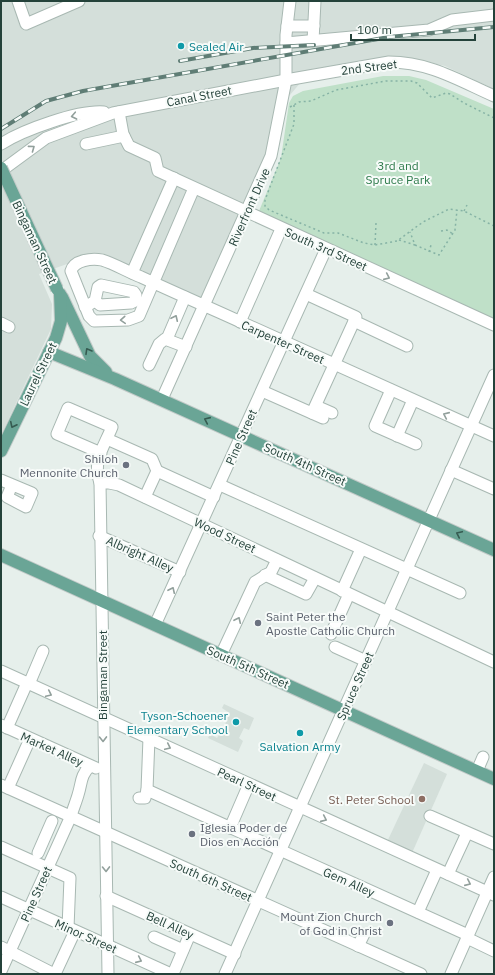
<svg xmlns="http://www.w3.org/2000/svg" width="495" height="975" font-family="'IBM Plex Sans',sans-serif">
<style>
.built{fill:#d4dfda}
.green{fill:#bfe0c8}
.lines{fill:none;stroke-linecap:round;stroke-linejoin:round}
.minor-casing{stroke:#a8b8b2;stroke-width:13}
.major-casing{stroke:#c2cac8;stroke-width:14}
.path{stroke:#86b3a5;stroke-width:1.5;stroke-dasharray:2 3;stroke-linecap:butt}
.minor{stroke:#fff;stroke-width:11}
.major{stroke:#6aa596;stroke-width:12}
.rail-casing{stroke:#5f7d75;stroke-width:4}
.rail{stroke:#f7fbf9;stroke-width:2.5;stroke-dasharray:8;stroke-linecap:butt}
.major-bridge-casing{stroke:#c2cac8;stroke-width:14;stroke-linecap:butt}
.major-bridge{stroke:#6aa596;stroke-width:12}
.oneway{stroke:#92a09c}
.oneway2{stroke:#365b51}
.culture-dot{fill:#0f9aa8;stroke:#f7fbf9;stroke-width:1.5}
.worship-dot{fill:#6b7280;stroke:#f7fbf9;stroke-width:1.5}
.education-dot{fill:#8d6e63;stroke:#f7fbf9;stroke-width:1.5}
.labels{text-anchor:middle;dominant-baseline:central;stroke-width:4;stroke-linejoin:round;paint-order:stroke}
.culture-label{font-size:12px;fill:#0d838f;stroke:#f7fbf9;text-anchor:start}
.street-label{font-size:12px;fill:#24423a;stroke:#f7fbf9}
.park-label{font-size:12px;fill:#2d7a4b;stroke:#f7fbf9}
.worship-label{font-size:12px;fill:#5b616d;stroke:#f7fbf9;text-anchor:end}
.education-label{font-size:12px;fill:#785e54;stroke:#f7fbf9;text-anchor:end}
</style>
<rect width="100%" height="100%" fill="#e6efeb"/>
<g class="built">
<polygon points="1,1 494,1 494,89 445,66 417,59 388,58 312,69 274,114 265,158 201,299 95,254 39,274 52,304 51,329 1,435"/>
<polygon points="224,704 254,718 249,730 244,728 239,738 243,741 238,752 208,738 210,734 217,738 225,726 228,712 222,708"/>
<polygon points="424,763 447,774 412,853 387,842"/>
</g>
<polygon class="green" points="383,76 409,76 426,80 494,109 494,319 259,211 281,158 289,103 293,96 303,91"/>
<g class="lines">
<g class="minor-casing">
<g id="minor">
<polyline points="18,1 26,24 79,1"/>
<polyline points="287,26 314,26"/>
<polyline points="313,41 315,1"/>
<polyline points="286,43 429,30 452,20 494,15"/>
<polyline points="119,112 123,134 129,146 155,158 158,171 494,325"/>
<path d="M1,144c22,-14 77,-34 103,-32"/>
<polyline points="86,144 124,136"/>
<path d="M1,171l45,-33 67,-25 173,-33 103,-18c40,0 69,18 105,34"/>
<path d="M194,188l-55,128 -11,4 -34,1 -5,-5 -18,-45c3,-11 21,-13 31,-11 13,4 26,12 39,17 26,12 53,24 80,36 91,41 182,82 273,123"/>
<polyline points="132,273 174,178"/>
<polyline points="306,294 356,317 312,413"/>
<polyline points="85,307 95,301 98,287 101,285 134,292 136,295 135,301 131,303 100,305 95,301"/>
<polyline points="354,321 407,346"/>
<polyline points="240,322 281,229"/>
<polyline points="1,323 9,327"/>
<polyline points="167,339 185,297"/>
<polyline points="149,365 159,344 165,339 186,347"/>
<polyline points="391,390 375,426 416,444"/>
<polyline points="262,391 323,418"/>
<polyline points="162,399 271,156 286,80 286,35 290,1"/>
<polyline points="316,406 332,413"/>
<polyline points="397,436 413,400"/>
<polyline points="107,439 152,459 157,471"/>
<path d="M101,453l-44,-19 11,-26 44,19c-8,20 -20,34 -12,56l8,491"/>
<polyline points="451,470 494,489"/>
<polyline points="157,471 214,497"/>
<polyline points="1,480 32,493 26,507 7,497 12,485"/>
<polyline points="100,483 109,483 119,485 494,662"/>
<polyline points="220,485 460,593"/>
<polyline points="145,497 157,471"/>
<polyline points="99,536 180,572"/>
<polyline points="265,575 306,594 315,578"/>
<polyline points="342,591 361,549"/>
<polyline points="155,625 326,249"/>
<polyline points="331,634 349,594"/>
<polyline points="335,647 366,661"/>
<polyline points="221,655 255,582 271,572 277,560"/>
<polyline points="1,671 494,895"/>
<polyline points="29,684 43,651"/>
<polyline points="1,725 96,768"/>
<polyline points="7,728 27,683"/>
<polyline points="477,771 483,757"/>
<polyline points="1,785 421,974"/>
<polyline points="8,788 30,739"/>
<polyline points="147,790 468,935"/>
<polyline points="139,798 145,798 147,790 149,738"/>
<polyline points="430,816 494,844"/>
<polyline points="230,828 249,784"/>
<polyline points="1,847 70,878 68,928"/>
<polyline points="38,853 52,821"/>
<polyline points="448,874 467,833"/>
<polyline points="106,896 235,954"/>
<polyline points="1,897 171,974"/>
<polyline points="418,912 437,870"/>
<polyline points="154,937 183,950"/>
<polyline points="467,938 494,951"/>
<polyline points="358,946 364,934"/>
<polyline points="1,947 54,974"/>
<path d="M1,971l70,-155c2,-7 5,-14 7,-21 4,-12 2,-19 12,-29"/>
<polyline points="55,974 75,931"/>
<polyline points="173,974 190,934"/>
<polyline points="225,974 494,375"/>
<polyline points="451,974 494,877"/>
</g>
</g>
<g class="major-casing">
<g id="major">
<polyline points="62,297 90,356 106,372"/>
<polyline points="49,352 115,379 494,550"/>
<polyline points="1,451 56,338 61,321 60,294"/>
<polyline points="1,555 494,779"/>
</g>
</g>
<g class="path">
<polyline points="294,105 294,124 265,200 265,206 269,210 324,233 338,233 364,243 375,245 397,241 423,222 449,209 464,211 494,226"/>
<polyline points="290,107 299,102 311,101 336,90 386,81 411,81 417,83 432,98 446,93 450,94 464,103 494,118"/>
<polyline points="464,211 467,205"/>
<polyline points="441,231 447,230 453,234"/>
<polyline points="399,240 415,245 410,232"/>
<polyline points="375,245 376,223"/>
<polyline points="415,245 439,255 455,230 457,210"/>
<polyline points="429,252 431,245"/>
</g>
<use href="#minor" class="minor"/>
<use href="#major" class="major"/>
<g class="rail-casing">
<g id="rail">
<polyline points="180,61 253,48 314,45"/>
<polyline points="1,129 46,101 83,91 389,37 494,27"/>
</g>
</g>
<use href="#rail" class="rail"/>
<g class="major-bridge-casing">
<polyline id="major-bridge" points="1,168 57,289"/>
</g>
<use href="#major-bridge" class="major-bridge"/>
</g>
<defs><path id="oneway-chevron" d="M-2-3.5L2.5 0L-2 3.5" fill="none" stroke-width="1.6" stroke-linecap="round" stroke-linejoin="round"/></defs>
<g class="oneway">
<use href="#oneway-chevron" transform="translate(74 116) rotate(169)"/>
<use href="#oneway-chevron" transform="translate(32 148) rotate(-36)"/>
<use href="#oneway-chevron" transform="translate(387 277) rotate(24)"/>
<use href="#oneway-chevron" transform="translate(175 318) rotate(-65)"/>
<use href="#oneway-chevron" transform="translate(123 320) rotate(176)"/>
<use href="#oneway-chevron" transform="translate(446 415) rotate(-156)"/>
<use href="#oneway-chevron" transform="translate(172 590) rotate(-65)"/>
<use href="#oneway-chevron" transform="translate(238 620) rotate(-65)"/>
<use href="#oneway-chevron" transform="translate(49 694) rotate(25)"/>
<use href="#oneway-chevron" transform="translate(103 739) rotate(89)"/>
<use href="#oneway-chevron" transform="translate(168 747) rotate(25)"/>
<use href="#oneway-chevron" transform="translate(324 819) rotate(24)"/>
<use href="#oneway-chevron" transform="translate(106 869) rotate(89)"/>
<use href="#oneway-chevron" transform="translate(468 883) rotate(24)"/>
<use href="#oneway-chevron" transform="translate(139 960) rotate(24)"/>
</g>
<g class="oneway2">
<use href="#oneway-chevron" transform="translate(88 351) rotate(-120)"/>
<use href="#oneway-chevron" transform="translate(207 420) rotate(-156)"/>
<use href="#oneway-chevron" transform="translate(13 425) rotate(116)"/>
<use href="#oneway-chevron" transform="translate(459 534) rotate(-155)"/>
</g>
<g class="culture-dot">
<circle cx="181" cy="46" r="4"/>
<circle cx="236" cy="722" r="4"/>
<circle cx="300" cy="733" r="4"/>
</g>
<g class="worship-dot">
<circle cx="126" cy="465" r="4"/>
<circle cx="258" cy="623" r="4"/>
<circle cx="192" cy="834" r="4"/>
<circle cx="390" cy="923" r="4"/>
</g>
<circle class="education-dot" cx="422" cy="799" r="4"/>
<g class="labels">
<g class="culture-label">
<text x="189" y="46">Sealed Air</text>
<text x="228" y="715" text-anchor="end">Tyson-Schoener<tspan x="228" dy="14">Elementary School</tspan></text>
<text x="300" y="746" text-anchor="middle">Salvation Army</text>
</g>
<g class="street-label">
<text transform="translate(369 67) rotate(-7)">2nd Street</text>
<text transform="translate(199 96) rotate(-11)">Canal Street</text>
<text transform="translate(249 207) rotate(-66)">Riverfront Drive</text>
<text transform="translate(35 242) rotate(65)">Bingaman Street</text>
<text transform="translate(326 249) rotate(24)">South 3rd Street</text>
<text transform="translate(283 342) rotate(24)">Carpenter Street</text>
<text transform="translate(38 374) rotate(-64)">Laurel Street</text>
<text transform="translate(241 437) rotate(-66)">Pine Street</text>
<text transform="translate(305 464) rotate(24)">South 4th Street</text>
<text transform="translate(225 535) rotate(25)">Wood Street</text>
<text transform="translate(140 554) rotate(24)">Albright Alley</text>
<text transform="translate(248 667) rotate(24)">South 5th Street</text>
<text transform="translate(102 675) rotate(-90)">Bingaman Street</text>
<text transform="translate(355 686) rotate(-66)">Spruce Street</text>
<text transform="translate(52 749) rotate(24)">Market Alley</text>
<text transform="translate(247 784) rotate(25)">Pearl Street</text>
<text transform="translate(211 880) rotate(24)">South 6th Street</text>
<text transform="translate(349 882) rotate(24)">Gem Alley</text>
<text transform="translate(36 894) rotate(-66)">Pine Street</text>
<text transform="translate(170 925) rotate(24)">Bell Alley</text>
<text transform="translate(86 936) rotate(24)">Minor Street</text>
</g>
<g class="park-label">
<text x="398" y="165">3rd and<tspan x="398" dy="14">Spruce Park</tspan></text>
</g>
<g class="worship-label">
<text x="118" y="458">Shiloh<tspan x="118" dy="14">Mennonite Church</tspan></text>
<text x="266" y="616" text-anchor="start">Saint Peter the<tspan x="266" dy="14">Apostle Catholic Church</tspan></text>
<text x="200" y="827" text-anchor="start">Iglesia Poder de<tspan x="200" dy="14">Dios en Acción</tspan></text>
<text x="382" y="916">Mount Zion Church<tspan x="382" dy="14">of God in Christ</tspan></text>
</g>
<g class="education-label">
<text x="414" y="799">St. Peter School</text>
</g>
</g>
<rect width="495" height="975" fill="none" stroke="#24423a" stroke-width="4"/>
<path d="M351 34v6h124v-6" fill="none" stroke="#24423a" stroke-width="2"/>
<text x="357" y="34" font-size="12" fill="#24423a" stroke="#f7fbf9" stroke-width="3" paint-order="stroke">100 m</text>
</svg>
